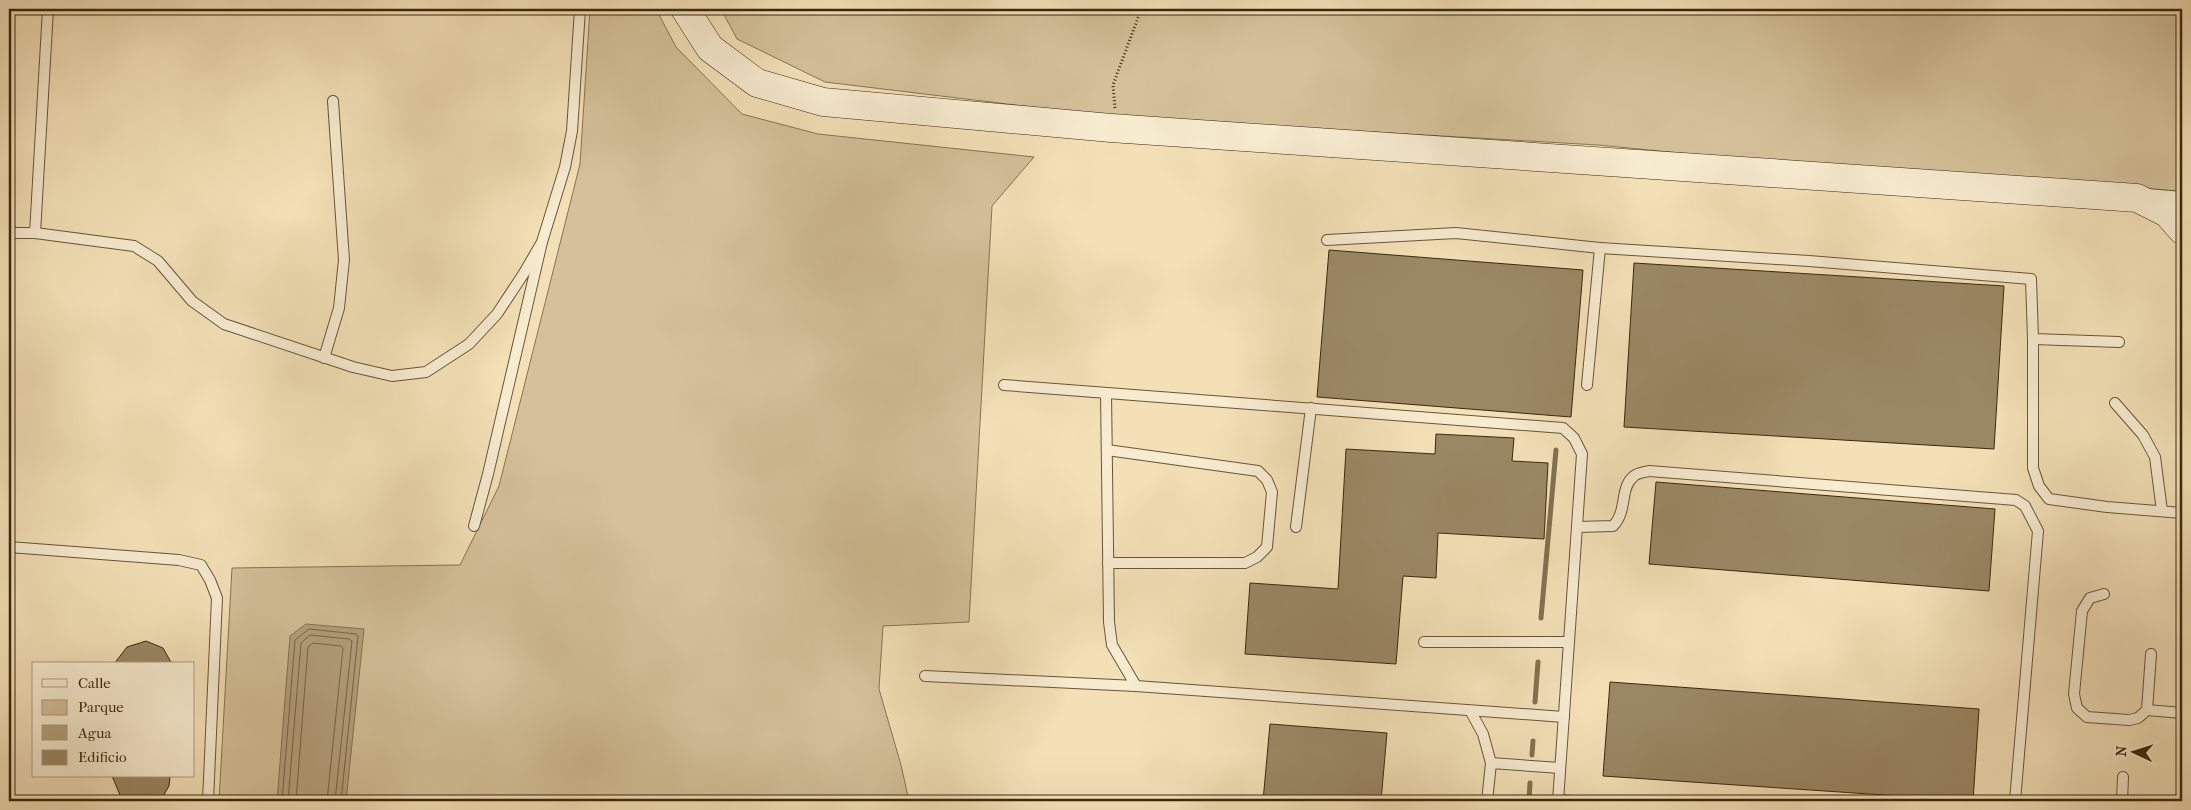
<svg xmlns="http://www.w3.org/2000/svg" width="2191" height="810" font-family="'IM FELL French Canon',serif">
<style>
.green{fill:#d4c19a;stroke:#877453}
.water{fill:#b4a17d;stroke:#837150}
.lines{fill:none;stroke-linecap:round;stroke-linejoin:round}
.shore{stroke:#776444;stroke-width:1}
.stream{stroke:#837150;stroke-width:5}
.building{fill:#9a8865;stroke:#3a280c}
.lane-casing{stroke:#685637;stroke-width:12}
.street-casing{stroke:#685637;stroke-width:22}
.secondary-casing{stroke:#3a280c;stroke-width:29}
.path{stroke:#3a280c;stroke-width:3;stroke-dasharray:1 2.5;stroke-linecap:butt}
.lane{stroke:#f7ebd0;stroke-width:10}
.street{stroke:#f7ebd0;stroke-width:20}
.secondary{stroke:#f7ebd0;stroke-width:28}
</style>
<rect width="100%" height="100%" fill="#f3e0b7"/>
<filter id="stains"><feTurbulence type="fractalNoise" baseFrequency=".004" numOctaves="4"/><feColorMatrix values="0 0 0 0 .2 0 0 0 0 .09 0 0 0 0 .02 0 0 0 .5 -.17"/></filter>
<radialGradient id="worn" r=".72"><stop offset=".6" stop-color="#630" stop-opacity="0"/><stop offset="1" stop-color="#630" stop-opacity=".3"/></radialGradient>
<g class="green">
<polygon points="590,9 656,9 676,47 742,114 818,134 1034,157 992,206 969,622 883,626 879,689 901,765 909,801 219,801 232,568 460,565 499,486 580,164"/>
<polygon points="721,9 2182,9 2182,202 1598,145 1115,117 825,82 737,39"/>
</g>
<polygon class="water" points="306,624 364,629 346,801 277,801 290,636"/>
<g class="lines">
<g class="shore">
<polyline points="282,801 295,640 309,629 356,634 358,636 341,801"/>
<polyline points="288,801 301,643 310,635 349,639 352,641 335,801"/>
<polyline points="296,801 308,647 313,643 341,646 343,648 327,801"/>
</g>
<g class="stream">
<polyline points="1541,618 1556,450"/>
<polyline points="1535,702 1538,662"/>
<polyline points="1532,755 1533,741"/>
<polyline points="1529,801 1530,783"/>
</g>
</g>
<g class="building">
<polygon points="1329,250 1583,270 1571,417 1317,397"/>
<polygon points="1634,263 2004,286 1994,449 1624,427"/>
<polygon points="1436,434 1514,438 1512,461 1548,463 1544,539 1438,533 1436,578 1403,576 1396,664 1245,654 1250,583 1338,589 1346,449 1435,454"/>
<polygon points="1656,482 1995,509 1989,591 1649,564"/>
<polygon points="146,641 163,648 172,664 114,664 127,647"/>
<polygon points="1610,682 1979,709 1973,801 1603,776"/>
<polygon points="1270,724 1387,733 1381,801 1263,801"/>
<polygon points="112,776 170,776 169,786 162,798 155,801 129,801 120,795"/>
</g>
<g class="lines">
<g class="lane-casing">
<g id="lane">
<polyline points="9,233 35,233 134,246 158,261 192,301 224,324 353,367 392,376 426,372 469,344 497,314 524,273 542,242"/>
<polyline points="35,233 48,9"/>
<polyline points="1327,240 1456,233 1600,248 1809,261 2031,279 2033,339 2033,468 2039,486 2049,499 2107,507 2182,513"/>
<polyline points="2033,339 2119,342"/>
<polyline points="324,358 339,308 344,260 333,101"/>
<polyline points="1004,385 1563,428 1574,438 1582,454 1558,801"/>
<polyline points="1587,385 1600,248"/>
<polyline points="1106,393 1109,622 1112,645 1136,686"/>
<polyline points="2115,403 2143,435 2155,457 2162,511"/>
<polyline points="1107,450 1258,471 1267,480 1272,492 1267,547 1257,557 1245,563 1108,563"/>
<polyline points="474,526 488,474 542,242 565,167 572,131 580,9"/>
<polyline points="1296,527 1311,408"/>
<path d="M1577,527l36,-1c15,-15 6,-38 21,-50 3,-3 11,-4 15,-5l367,29 9,6 13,25 -23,270"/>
<polyline points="9,547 179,560 201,565 210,580 217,598 208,801"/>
<polyline points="2104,594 2090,598 2082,611 2074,694 2077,708 2087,717 2129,720 2138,718 2147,710 2182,713"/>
<polyline points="1424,642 1569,642"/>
<polyline points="925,676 1136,686 1564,717"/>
<polyline points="2147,710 2151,654"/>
<polyline points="1471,712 1483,734 1491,763"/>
<polyline points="1558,800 1570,801"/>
<polyline points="1487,801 1491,763 1560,768"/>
<polyline points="2122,801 2123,777"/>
</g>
</g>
<g class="street-casing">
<polyline id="street" points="2147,199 2182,202"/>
</g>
<g class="secondary-casing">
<polyline id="secondary" points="685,9 710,48 757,83 823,102 1111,128 2137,198 2167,213 2182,230"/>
</g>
<polyline class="path" points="1115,108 1113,85 1139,15 1138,9"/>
<use href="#lane" class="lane"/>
<use href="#street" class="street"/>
<use href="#secondary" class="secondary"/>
</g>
<rect width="2191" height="810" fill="none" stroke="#f3e0b7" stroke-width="30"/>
<rect x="10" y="10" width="2171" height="790" fill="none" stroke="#3a280c" stroke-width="2.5"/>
<rect x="15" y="15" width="2161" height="780" fill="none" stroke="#3a280c"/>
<rect x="32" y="662" width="162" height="115" fill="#f7ebd0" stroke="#ab9d82"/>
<rect x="42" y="679" width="25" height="8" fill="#f7ebd0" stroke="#ab9d82"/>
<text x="78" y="688" font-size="15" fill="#3a280c">Calle</text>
<rect x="42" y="700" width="25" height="15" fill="#d4c19a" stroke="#ab9d82"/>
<text x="78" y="712" font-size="15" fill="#3a280c">Parque</text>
<rect x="42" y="725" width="25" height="15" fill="#b4a17d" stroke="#ab9d82"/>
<text x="78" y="738" font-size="15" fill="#3a280c">Agua</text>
<rect x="42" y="750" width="25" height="15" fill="#9a8865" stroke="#ab9d82"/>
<text x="78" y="762" font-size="15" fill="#3a280c">Edificio</text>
<g transform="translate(2134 752) rotate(274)" stroke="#f7ebd0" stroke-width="4" paint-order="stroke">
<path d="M0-4L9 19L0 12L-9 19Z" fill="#3a280c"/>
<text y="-8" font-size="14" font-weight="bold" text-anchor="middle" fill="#3a280c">N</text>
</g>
<rect width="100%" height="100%" filter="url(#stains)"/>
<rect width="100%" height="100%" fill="url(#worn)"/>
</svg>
